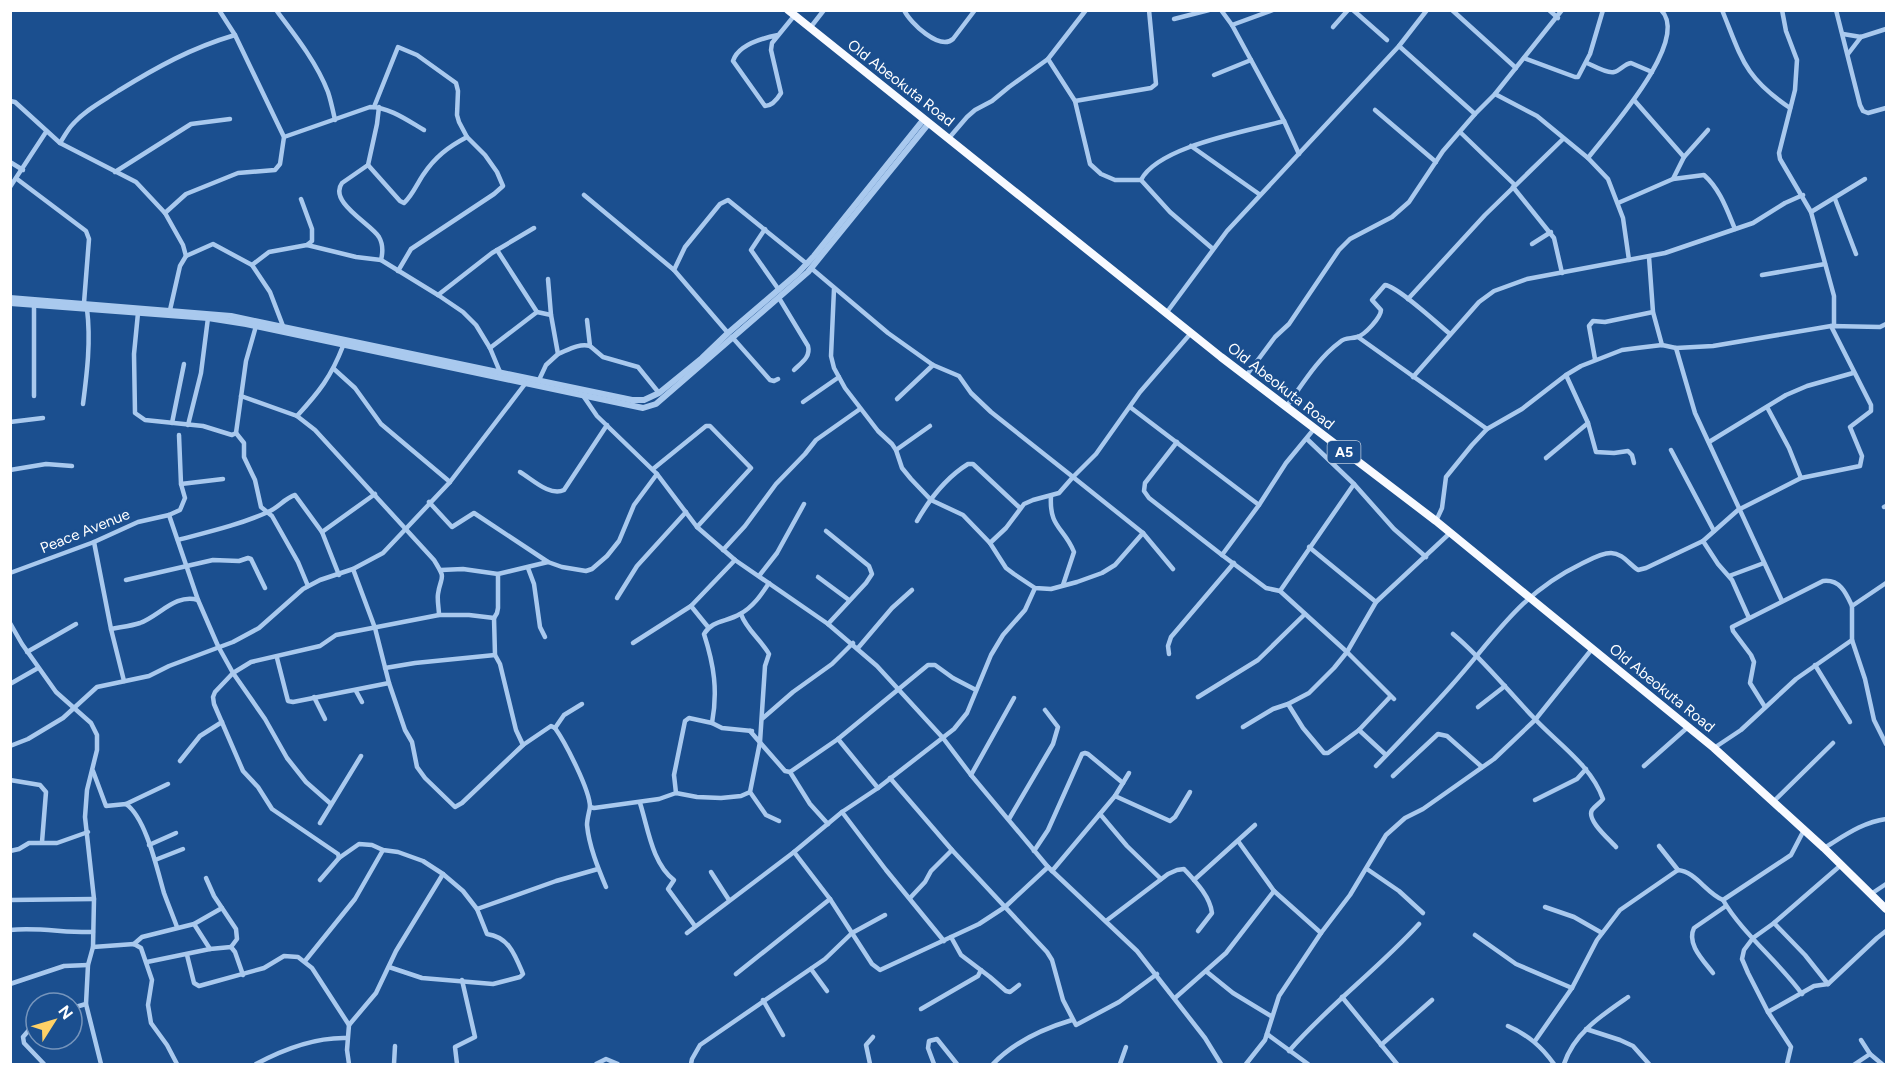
<svg xmlns="http://www.w3.org/2000/svg" width="1897" height="1075" font-family="Figtree,sans-serif">
<style>
.lines{fill:none;stroke-linecap:round;stroke-linejoin:round}
.minor{stroke:#a9c9ee;stroke-width:4.5}
.tertiary{stroke:#a9c9ee;stroke-width:6}
.trunk{stroke:#f8faff;stroke-width:8}
.labels{text-anchor:middle;dominant-baseline:central;stroke-width:5;stroke-linejoin:round;paint-order:stroke}
.shield{fill:#1b4f8f;stroke:#bbcadd;stroke-width:1.5}
.shield-label{font-size:14px;font-weight:bold;fill:#fff}
.street-label{font-size:15px;fill:#fff;stroke:#1b4f8f}
</style>
<rect width="100%" height="100%" fill="#1b4f8f"/>
<g class="lines">
<g class="minor">
<path d="M276,10c19,25 41,53 52,82 3,9 5,19 7,28"/>
<path d="M904,10c6,13 36,41 49,29l22,-29"/>
<polyline points="1221,10 1232,25 1284,121 1299,154"/>
<polyline points="1353,10 1387,40"/>
<polyline points="1452,10 1516,68"/>
<polyline points="1549,10 1558,18"/>
<path d="M1722,10c20,49 22,67 68,98"/>
<polyline points="1782,10 1786,31 1797,60 1795,90 1779,153 1780,159 1811,212 1834,296 1834,326"/>
<polyline points="1836,10 1860,105 1863,111 1868,113 1886,108"/>
<polyline points="1174,19 1209,10"/>
<polyline points="1232,25 1273,10"/>
<polyline points="1333,27 1348,10"/>
<polyline points="810,28 824,10"/>
<polyline points="1843,34 1861,37 1886,29"/>
<path d="M778,35c-15,3 -40,10 -45,26l32,45c7,0 13,-8 16,-13l-10,-43 1,-7 22,-27"/>
<polyline points="1399,46 1475,114"/>
<polyline points="1848,54 1861,37"/>
<polyline points="1524,58 1575,77 1578,77 1590,54 1603,10"/>
<polyline points="1048,59 1075,101 1090,164 1101,174 1115,180 1141,180 1170,212 1213,249"/>
<path d="M1587,63c7,3 20,11 27,9 6,-1 10,-8 17,-9l21,9"/>
<polyline points="1214,75 1251,60"/>
<polyline points="1495,94 1537,116 1588,158 1608,179 1623,218 1629,260"/>
<polyline points="1634,100 1684,157"/>
<polyline points="10,101 15,102 60,143 136,182 165,213 183,245 186,256"/>
<polyline points="1075,101 1151,88 1156,84 1149,10"/>
<polyline points="374,107 398,47 417,55 456,83 458,91 457,115 459,122 467,137 485,155 497,172 503,186 494,194 411,249 398,271"/>
<path d="M379,107l-2,17 -9,41 -26,18c-14,19 29,41 37,54 4,7 4,15 2,23"/>
<polyline points="1375,110 1436,162"/>
<polyline points="1460,132 1515,185"/>
<path d="M284,137l86,-30c19,0 37,13 54,23"/>
<polyline points="949,138 967,117 975,110 992,101 1009,87 1048,59 1086,10"/>
<path d="M60,143c4,-6 8,-14 13,-19 12,-14 30,-23 45,-33 39,-24 73,-43 117,-56"/>
<polyline points="1191,146 1259,194"/>
<path d="M1588,158c19,-25 104,-118 73,-148"/>
<polyline points="10,162 23,170"/>
<path d="M368,165l32,36 4,2c8,-7 13,-19 19,-28 12,-18 25,-28 44,-38"/>
<polyline points="115,172 191,124 230,119"/>
<polyline points="17,179 86,231 89,239 84,303"/>
<path d="M1673,179l31,-4c16,14 23,35 31,54"/>
<path d="M1141,180c17,-34 108,-49 143,-59"/>
<polyline points="10,187 46,132"/>
<polyline points="1513,187 1554,238 1562,273"/>
<polyline points="584,195 674,270 728,333"/>
<polyline points="1835,199 1856,254"/>
<polyline points="1618,203 1673,179 1684,157 1708,130"/>
<polyline points="1811,212 1865,179"/>
<polyline points="165,213 186,194 238,173 275,170 280,164 284,137 235,35 219,10"/>
<polyline points="765,229 751,250 779,290"/>
<polyline points="1532,244 1551,232"/>
<polyline points="307,245 356,257 381,260 438,295 463,312 476,325 490,348 500,372"/>
<polyline points="497,250 537,312"/>
<polyline points="1649,257 1653,312 1662,345"/>
<polyline points="252,265 269,252 307,245 312,241 312,229 301,199"/>
<polyline points="811,268 888,333 933,365 959,376 971,393 991,412 1073,477 1096,454 1140,392 1191,333"/>
<polyline points="674,270 685,247 720,204 728,200 807,264"/>
<polyline points="1762,275 1825,264"/>
<polyline points="548,279 551,315"/>
<polyline points="834,289 831,356 834,368 845,388 878,431 892,444 896,450 902,468 911,479 931,500 963,515 990,543 1006,568 1014,574 1035,588 1051,589 1077,582 1102,573 1115,565 1143,533"/>
<polyline points="438,295 492,253 534,228"/>
<path d="M779,298l29,48c3,11 -7,17 -14,24"/>
<polyline points="1408,299 1485,215 1563,139"/>
<polyline points="34,305 34,396"/>
<polyline points="170,310 180,266 186,256 213,244 252,265 270,292 283,326"/>
<polyline points="1167,312 1227,231 1399,46 1427,10"/>
<polyline points="138,313 134,354 135,413 145,420 203,426 232,435 236,433 246,361 256,326"/>
<polyline points="587,320 590,346 603,357 638,367 659,393"/>
<polyline points="732,337 770,380 774,381 778,379"/>
<polyline points="1358,337 1487,429"/>
<path d="M343,346c-12,31 -24,46 -46,70l18,14 119,130c13,21 7,14 4,34 -1,6 1,15 1,21"/>
<polyline points="490,348 537,312 551,315 558,354 546,365 539,380"/>
<polyline points="1676,348 1695,413 1782,601"/>
<path d="M558,354c10,-4 21,-11 32,-8"/>
<polyline points="1595,359 1589,326 1593,321 1605,322 1653,312"/>
<polyline points="334,369 355,388 381,424 450,482"/>
<polyline points="1566,375 1588,423 1596,452 1614,453 1628,451 1632,455 1634,463"/>
<polyline points="1246,376 1275,337 1289,324 1339,250 1350,239 1392,217 1409,202 1443,151 1475,114 1495,94 1562,10"/>
<polyline points="1413,377 1479,302 1494,291 1527,279 1665,253 1753,223 1785,203 1803,195"/>
<polyline points="241,396 297,416"/>
<polyline points="897,399 933,365"/>
<polyline points="803,402 839,377"/>
<path d="M83,404c4,-31 8,-63 4,-95"/>
<polyline points="1130,407 1259,505"/>
<path d="M1286,407c16,-22 32,-49 54,-65 5,-5 11,-3 17,-5 8,-2 24,-20 24,-27l-9,-10 13,-15c12,1 53,39 65,49"/>
<polyline points="1767,407 1789,448 1801,478"/>
<polyline points="10,422 43,418"/>
<polyline points="172,423 184,364"/>
<polyline points="188,425 201,373 208,318"/>
<polyline points="236,433 244,443 244,457 255,480 261,507 272,516 298,562 308,586"/>
<polyline points="1307,439 1354,484 1394,529 1426,557"/>
<polyline points="1177,442 1145,483 1144,491 1149,498 1222,555 1259,505 1286,463 1314,429"/>
<polyline points="1709,442 1786,395 1807,386 1853,373"/>
<polyline points="896,450 930,426"/>
<polyline points="1671,450 1714,531"/>
<polyline points="1546,458 1588,423"/>
<polyline points="653,469 706,426 710,426 751,468 697,527"/>
<polyline points="10,470 46,464 72,466"/>
<path d="M520,472c12,7 30,25 44,18l43,-65"/>
<polyline points="657,474 697,527 735,560 828,624 877,666 943,738 971,775 1048,867 1137,951 1205,1038 1221,1064"/>
<polyline points="181,484 223,479"/>
<path d="M1051,496c-2,32 13,31 23,56l-11,33"/>
<polyline points="429,502 452,527 474,513 548,562 562,567 586,571 592,569 607,556 619,541 634,505 657,474 597,416 584,397"/>
<polyline points="1884,507 1886,506"/>
<polyline points="169,515 198,600 218,646 233,673 265,719 287,758 306,782 331,804"/>
<path d="M917,521c12,-21 30,-44 51,-57h5l47,44"/>
<polyline points="1436,521 1442,508 1446,477 1472,445 1487,429 1522,409 1566,375 1581,366 1622,350 1637,348 1662,345 1676,348 1713,346 1831,326 1880,327 1886,324"/>
<polyline points="826,531 869,566 872,574 866,583 828,624"/>
<polyline points="322,532 375,494"/>
<path d="M178,540c30,-8 61,-15 90,-28 10,-4 17,-14 27,-17l27,37 17,43"/>
<polyline points="1703,541 1718,564 1732,580 1749,618"/>
<polyline points="94,542 111,629 124,681"/>
<polyline points="990,543 1006,528 1024,504 1033,500 1059,493 1073,477 1143,533 1173,569"/>
<polyline points="1309,547 1376,602"/>
<polyline points="723,550 745,526 776,484 805,454 816,440 860,409"/>
<polyline points="1222,555 1266,588 1280,591 1347,652 1394,699"/>
<polyline points="528,568 534,584 540,627 545,637"/>
<polyline points="353,569 375,628 389,683 405,730 412,742 417,767 425,778 455,807 462,803 523,745 551,726 555,728"/>
<polyline points="441,570 463,569 498,574 548,562"/>
<polyline points="10,573 94,542 138,522 169,515 180,510 185,498 181,484 179,435"/>
<polyline points="759,576 777,553 804,504"/>
<polyline points="1729,576 1764,563"/>
<polyline points="818,577 849,600"/>
<polyline points="126,580 213,560 239,561 248,558 251,559 265,588"/>
<polyline points="1886,583 1852,606 1852,640 1865,679 1874,720 1886,744"/>
<polyline points="1280,591 1354,484"/>
<polyline points="617,598 637,566 686,512"/>
<polyline points="691,606 708,627"/>
<path d="M741,614c5,15 20,26 28,40l-4,12 -5,76 -10,50 16,23 13,6"/>
<polyline points="494,618 495,655 500,664 516,730 523,745"/>
<polyline points="10,623 22,644 56,692 91,723 97,735 97,750 87,790 85,817 94,899 93,947 88,965 86,1004 101,1064"/>
<path d="M111,629c10,-2 20,-3 29,-6 19,-7 36,-30 58,-23"/>
<path d="M1453,634c30,25 54,56 81,84 23,25 57,47 69,81 -3,4 -8,7 -11,11 -6,10 18,30 24,37"/>
<polyline points="633,643 691,606 735,560"/>
<polyline points="858,648 892,608 912,590"/>
<polyline points="27,652 76,624"/>
<polyline points="1169,654 1168,646 1171,637 1234,563"/>
<polyline points="277,658 288,701 293,702 389,683"/>
<polyline points="1815,665 1850,722"/>
<polyline points="385,668 415,663 495,655"/>
<polyline points="10,684 38,668"/>
<polyline points="356,691 362,702"/>
<polyline points="314,697 325,719"/>
<polyline points="1198,697 1258,660 1305,614"/>
<polyline points="1288,704 1303,728 1324,753 1328,753 1359,730 1390,697"/>
<polyline points="1478,707 1505,686"/>
<path d="M1765,707l-15,-24 4,-21 -3,-7 -18,-24 -1,-4 91,-46c17,-2 23,12 29,25"/>
<polyline points="763,718 793,692 832,664 853,643"/>
<path d="M712,723c6,-32 2,-58 -8,-89 8,-14 23,-12 36,-20 13,-7 21,-19 29,-31"/>
<polyline points="1243,727 1273,709 1288,704 1309,693 1334,668 1347,652 1376,602 1450,533"/>
<path d="M555,728c10,14 35,62 35,79 -1,6 -3,12 -3,18 2,21 11,43 19,62"/>
<polyline points="555,728 564,715 582,704"/>
<polyline points="1359,730 1386,755"/>
<polyline points="750,731 785,771 790,772 838,739 928,665 935,665 953,678 976,690"/>
<polyline points="838,739 878,788"/>
<polyline points="10,746 28,739 63,718 97,687 149,676 169,666 233,642 259,628 303,589 320,580 353,569 383,553 450,482 525,384"/>
<polyline points="1714,748 1741,730 1796,679 1852,640"/>
<polyline points="180,761 200,736 222,722"/>
<path d="M1376,766c25,-26 51,-53 75,-80 44,-49 68,-92 130,-122 8,-4 20,-11 30,-11 11,0 18,11 27,17l8,-2 57,-27 35,-31 63,-32 59,-12 2,-10 -12,-29 21,-16v-6l-40,-79"/>
<polyline points="1644,766 1688,727"/>
<path d="M93,771l13,35 20,-2c20,14 31,65 38,89 4,11 9,23 13,34"/>
<polyline points="790,772 810,804 828,824"/>
<polyline points="971,775 1014,698"/>
<polyline points="1393,776 1438,734 1447,736 1482,767"/>
<polyline points="890,778 952,850 1047,952 1052,960 1063,1000 1076,1025 1119,1002 1157,974"/>
<polyline points="10,780 40,785 46,792 42,842"/>
<polyline points="676,793 674,775 685,721 689,718 712,723 722,728 752,731"/>
<polyline points="1115,796 1170,821 1175,817 1190,792"/>
<polyline points="1535,800 1577,779 1586,769"/>
<polyline points="1773,802 1833,743"/>
<path d="M640,803c8,25 12,60 34,77l-6,9 27,37"/>
<polyline points="126,804 168,784"/>
<polyline points="590,807 594,808 659,799 676,793 697,797 721,798 741,796 750,792"/>
<polyline points="842,812 886,870 944,941"/>
<polyline points="1100,814 1127,846 1161,879"/>
<polyline points="1009,819 1053,744 1058,727 1045,710"/>
<polyline points="320,823 361,756"/>
<polyline points="1238,841 1274,891 1321,933"/>
<polyline points="149,845 176,833"/>
<polyline points="1659,846 1678,870"/>
<path d="M1824,848c20,-12 39,-26 62,-29"/>
<polyline points="10,851 19,849 29,843 57,843 88,832"/>
<polyline points="1034,851 1048,830 1082,754 1085,753 1088,754 1123,783"/>
<polyline points="794,852 830,899 872,964 880,970 979,924 1005,907 1048,867"/>
<path d="M339,858l20,-14 13,1 11,5 15,2 25,9 20,13 20,17 14,18 10,25c22,3 28,21 36,40l-3,3 -27,7 -71,-6 -33,-11"/>
<polyline points="155,860 183,849"/>
<polyline points="1367,869 1399,891 1423,913"/>
<polyline points="1052,871 1115,796 1129,773"/>
<polyline points="711,872 729,900"/>
<polyline points="206,878 214,896 236,929 237,939 231,947"/>
<polyline points="320,880 339,858 338,854 272,809 258,787 243,771 214,704 213,697 215,692 233,673 251,662 320,646 336,635 439,615 469,615 494,618 497,613 498,608 498,574"/>
<polyline points="1194,880 1255,825"/>
<polyline points="1871,894 1886,884"/>
<polyline points="910,898 925,882 931,871 952,850"/>
<polyline points="10,900 94,899"/>
<polyline points="1723,900 1791,855 1804,830"/>
<polyline points="1545,907 1574,917 1602,933"/>
<polyline points="477,909 556,881 598,869"/>
<path d="M1106,921l62,-47 9,-4 7,-1c11,12 26,27 28,44l-14,18"/>
<polyline points="1774,923 1805,955 1828,984"/>
<polyline points="194,924 210,949"/>
<path d="M10,930c28,-3 56,3 83,2"/>
<polyline points="687,933 794,852 842,812 878,788 954,729 967,713 991,655 1003,635 1025,610 1035,588"/>
<polyline points="1475,935 1516,964 1572,988"/>
<polyline points="951,937 961,955 990,977 1006,991 1010,992 1019,985"/>
<polyline points="134,944 142,937 194,924 222,908"/>
<polyline points="93,947 134,944 141,948 152,980 148,1005 151,1023 167,1045 177,1064"/>
<polyline points="187,955 194,983 199,986 264,968 284,956 298,957 312,968 349,1025"/>
<polyline points="305,961 355,899 383,850"/>
<polyline points="147,962 210,949 231,947 235,952 243,975"/>
<polyline points="811,969 827,991"/>
<polyline points="1207,972 1233,993 1271,1016"/>
<path d="M1713,973c-9,-12 -27,-29 -19,-45l32,-22"/>
<polyline points="736,974 830,899"/>
<polyline points="10,984 64,966 88,965"/>
<polyline points="1342,997 1397,1064"/>
<polyline points="1175,998 1226,953 1274,891"/>
<polyline points="763,1000 783,1035"/>
<polyline points="72,1008 86,1004"/>
<polyline points="921,1009 978,976 981,970"/>
<polyline points="1768,1012 1814,986 1828,984 1877,938 1886,931"/>
<path d="M1508,1026c20,9 33,20 46,38"/>
<polyline points="36,1027 29,1030 23,1037 24,1043 44,1064"/>
<polyline points="1586,1029 1620,1040 1633,1046 1649,1064"/>
<polyline points="1267,1034 1308,1064"/>
<polyline points="1861,1040 1870,1054 1882,1064"/>
<path d="M1535,1041l37,-53 25,-48 23,-30 58,-40c18,2 28,23 45,30 19,33 56,62 79,94"/>
<polyline points="1381,1045 1432,1000"/>
<path d="M1289,1051c40,-46 89,-82 130,-127"/>
<path d="M256,1064c28,-15 59,-27 91,-26"/>
<polyline points="349,1064 347,1050 349,1025 376,993 396,951 443,874"/>
<polyline points="394,1064 395,1046"/>
<polyline points="457,1064 455,1047 475,1037 462,980"/>
<polyline points="596,1064 606,1059 618,1064"/>
<polyline points="691,1064 692,1059 700,1045 825,959 852,933 885,915"/>
<polyline points="870,1064 866,1045 873,1037"/>
<polyline points="934,1064 928,1048 929,1041 937,1039 957,1064"/>
<path d="M993,1064c21,-22 49,-35 79,-44"/>
<polyline points="1120,1064 1126,1047"/>
<polyline points="1246,1064 1265,1040 1279,996 1321,933 1350,895 1386,835 1405,818 1423,809 1494,759 1535,720 1592,649"/>
<path d="M1564,1064c10,-31 38,-49 64,-67"/>
<polyline points="1787,1064 1791,1047 1768,1012 1748,973 1742,959 1744,950 1753,938 1774,923 1841,865"/>
<polyline points="1855,1064 1870,1054"/>
</g>
<g class="tertiary">
<polyline points="10,298 231,316 632,400 644,400 659,393 702,358 728,333 798,273 814,256 924,119"/>
<polyline points="10,303 208,318 246,324 643,408 656,404 808,272 929,123"/>
</g>
<polyline class="trunk" points="788,10 1221,357 1436,521 1529,597 1714,748 1824,848 1886,909"/>
</g>
<g class="labels">
<rect class="shield" x="1327.5" y="441" width="33" height="22" rx="4.5"/>
<g class="shield-label">
<text x="1344" y="452">A5</text>
</g>
<g class="street-label">
<text transform="translate(901 83) rotate(38)">Old Abeokuta Road</text>
<text transform="translate(1281 386) rotate(38)">Old Abeokuta Road</text>
<text transform="translate(85 531) rotate(-22)">Peace Avenue</text>
<text transform="translate(1662 688) rotate(39)">Old Abeokuta Road</text>
</g>
</g>
<rect width="1897" height="1075" fill="none" stroke="#ffffff" stroke-width="24"/>
<g transform="translate(54 1021) rotate(53)"><circle r="28" fill="#1b4f8f" stroke="#7695bc" stroke-width="1.5"/>
<path d="M0-4.5L10 22L0 15L-10 22Z" fill="#ffd166"/>
<text y="-9" font-size="16" font-weight="bold" text-anchor="middle" fill="#ffffff">N</text>
</g>
</svg>
